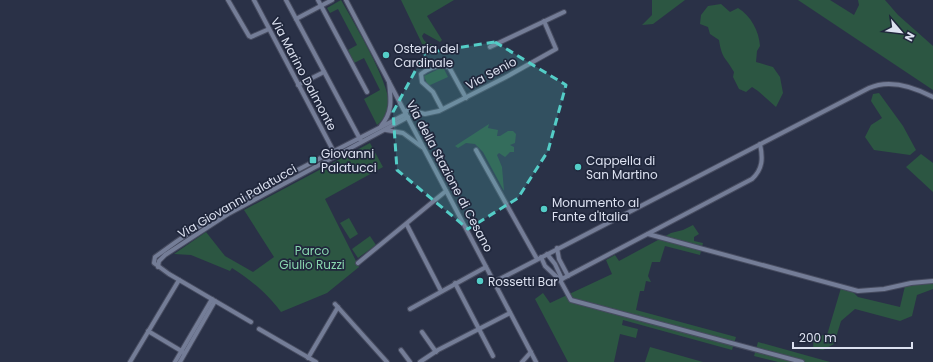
<svg xmlns="http://www.w3.org/2000/svg" width="933" height="362" font-family="Poppins,sans-serif">
<style>
.green{fill:#2c5642}
.lines{fill:none;stroke-linecap:round;stroke-linejoin:round}
.minor-casing{stroke:#474c60;stroke-width:6}
.minor{stroke:#747d97;stroke-width:4}
.marked{fill:#54cdc7;fill-opacity:0.2;stroke:#54cdc7;stroke-width:3;stroke-dasharray:8 5;stroke-linejoin:round}
.poi-dot{fill:#54cdc7;stroke:#20273c;stroke-width:1.5}
.labels{text-anchor:middle;dominant-baseline:central;stroke-width:3.5;stroke-linejoin:round;paint-order:stroke}
.poi-label{font-size:12px;fill:#dce1f0;stroke:#20273c;text-anchor:start}
.street-label{font-size:12px;fill:#dce1f0;stroke:#20273c}
.park-label{font-size:12px;fill:#88d5ae;stroke:#20273c}
</style>
<rect width="100%" height="100%" fill="#2a3147"/>
<g class="green">
<path d="M341,0c12,21 51,86 48,107 -2,8 -6,13 -12,18l-13,-26 16,-9 -16,-32 -10,5 -6,-13 9,-5 -19,-36 -8,4 -3,-5z"/>
<path d="M401,0h53l-27,16 15,24 -2,2 -16,-9 -2,3c3,8 7,8 15,9l-11,7z"/>
<polygon points="652,0 685,0 653,24 642,25 652,15"/>
<polygon points="798,0 830,0 854,15 859,5 858,0 885,0 898,15 933,46 933,90"/>
<path d="M721,4l9,8 8,-4c13,8 21,23 22,38l-3,5 -1,11 17,5 7,10 3,16 -7,14 -18,-16 -6,-4 -6,5 -7,-3 -6,-12 1,-5c-8,-15 -12,-12 -15,-32l-9,-6 -2,-7 -8,-3 1,-9 7,-9z"/>
<polygon points="443,67 448,77 428,86 424,76"/>
<polygon points="879,93 903,126 916,150 910,155 874,150 865,137 871,125 882,118 871,101 873,94"/>
<polygon points="489,124 488,128 498,130 497,136 500,136 508,131 513,131 516,134 515,143 510,145 514,147 514,152 510,152 505,157 499,153 497,155 502,167 504,191 483,152 475,144 466,143 458,148 455,146"/>
<path d="M370,143l13,24 -58,32 34,68 -32,26 -46,19c-14,-19 -29,-31 -49,-44l-2,3 -39,-16 -17,-1 32,-22 19,24 28,16 21,-15 -30,-47z"/>
<polygon points="921,154 933,163 933,192 906,167"/>
<polygon points="349,218 358,234 350,239 340,223"/>
<polygon points="693,225 699,234 694,237 694,241 703,243 700,255 665,246 660,262 652,262 648,276 651,282 646,281 644,291 640,291 636,310 736,337 732,350 623,320 622,325 638,329 636,338 620,334 614,362 568,362 535,299 543,293 550,303 612,274 606,260 615,255 619,261 671,233 683,230"/>
<polygon points="370,236 376,245 358,258 352,249"/>
<polygon points="913,282 933,283 933,289 917,295 912,316 900,321 855,309 841,321 834,344 823,350 813,348 814,336 827,335 841,288 853,292 858,297 900,307 905,286"/>
<polygon points="758,342 830,362 778,362 754,356"/>
<polygon points="650,347 703,362 645,362"/>
</g>
<g class="lines">
<g class="minor-casing">
<g id="minor">
<polyline points="228,0 249,36 251,37 269,29"/>
<polyline points="254,0 335,154"/>
<polyline points="286,0 361,141"/>
<polyline points="318,0 367,92"/>
<polyline points="346,0 536,362"/>
<polyline points="296,19 332,0"/>
<polyline points="490,47 564,12"/>
<polyline points="298,85 324,72"/>
<path d="M442,109l-9,-17 -11,-10 -1,-8c8,-6 17,-10 28,-7l17,31"/>
<polyline points="405,111 409,110 425,114 439,111 506,77 556,49 544,21"/>
<path d="M381,126c12,-14 10,-27 8,-44"/>
<polyline points="386,130 403,133 422,147"/>
<polyline points="476,150 537,259"/>
<polyline points="407,225 441,291"/>
<polyline points="648,234 858,291 884,289 911,283 933,281"/>
<polyline points="557,248 559,259 568,276"/>
<polyline points="547,254 555,264 562,279"/>
<polyline points="541,257 545,266 560,280 571,300 802,362"/>
<polyline points="358,263 446,191"/>
<polyline points="158,267 159,261 165,255 228,214 408,117"/>
<path d="M560,280l192,-101c11,-10 11,-21 8,-35"/>
<path d="M494,282l375,-194c20,-9 45,-1 64,9"/>
<polyline points="455,283 493,356"/>
<polyline points="335,304 387,362"/>
<polyline points="410,309 486,267"/>
<path d="M251,322l-82,-48 -15,-11 1,-6c77,-58 166,-98 251,-143"/>
<polyline points="259,329 316,362"/>
<polyline points="148,331 183,352"/>
<polyline points="422,332 436,352"/>
<polyline points="401,350 410,362"/>
<polyline points="308,358 338,307"/>
<polyline points="130,362 179,280"/>
<polyline points="175,362 212,299"/>
<polyline points="180,362 215,301"/>
<polyline points="420,362 438,350 510,313"/>
<polyline points="522,362 531,352"/>
</g>
</g>
<use href="#minor" class="minor"/>
</g>
<path class="marked" d="M495,42l71,43 -18,66 -30,47 -50,31 -71,-59 -4,-58 32,-59z"/>
<g class="poi-dot">
<circle cx="386" cy="55" r="4"/>
<rect x="309" y="156" width="8" height="8" rx="2"/>
<circle cx="578" cy="167" r="4"/>
<circle cx="544" cy="209" r="4"/>
<circle cx="480" cy="281" r="4"/>
</g>
<g class="labels">
<g class="poi-label">
<text x="394" y="48">Osteria del<tspan x="394" dy="14">Cardinale</tspan></text>
<text x="321" y="153">Giovanni<tspan x="321" dy="14">Palatucci</tspan></text>
<text x="586" y="160">Cappella di<tspan x="586" dy="14">San Martino</tspan></text>
<text x="552" y="202">Monumento al<tspan x="552" dy="14">Fante d'Italia</tspan></text>
<text x="488" y="281">Rossetti Bar</text>
</g>
<g class="street-label">
<text transform="translate(491 73) rotate(-28)">Via Senio</text>
<text transform="translate(304 74) rotate(62)">Via Marino Dalmonte</text>
<text transform="translate(450 176) rotate(62)">Via della Stazione di Cesano</text>
<text transform="translate(237 201) rotate(-30)">Via Giovanni Palatucci</text>
</g>
<g class="park-label">
<text x="312" y="250">Parco<tspan x="312" dy="14">Giulio Ruzzi</tspan></text>
</g>
</g>
<g transform="translate(901 32) rotate(118)" stroke="#20273c" stroke-width="3" paint-order="stroke">
<path d="M0-3L7 15L0 10L-7 15Z" fill="#dce1f0"/>
<text y="-6" font-size="11" font-weight="bold" text-anchor="middle" fill="#dce1f0">N</text>
</g>
<path d="M793 342v6h119v-6" fill="none" stroke="#dce1f0" stroke-width="2"/>
<text x="799" y="342" font-size="12" fill="#dce1f0" stroke="#20273c" stroke-width="3" paint-order="stroke">200 m</text>
</svg>
